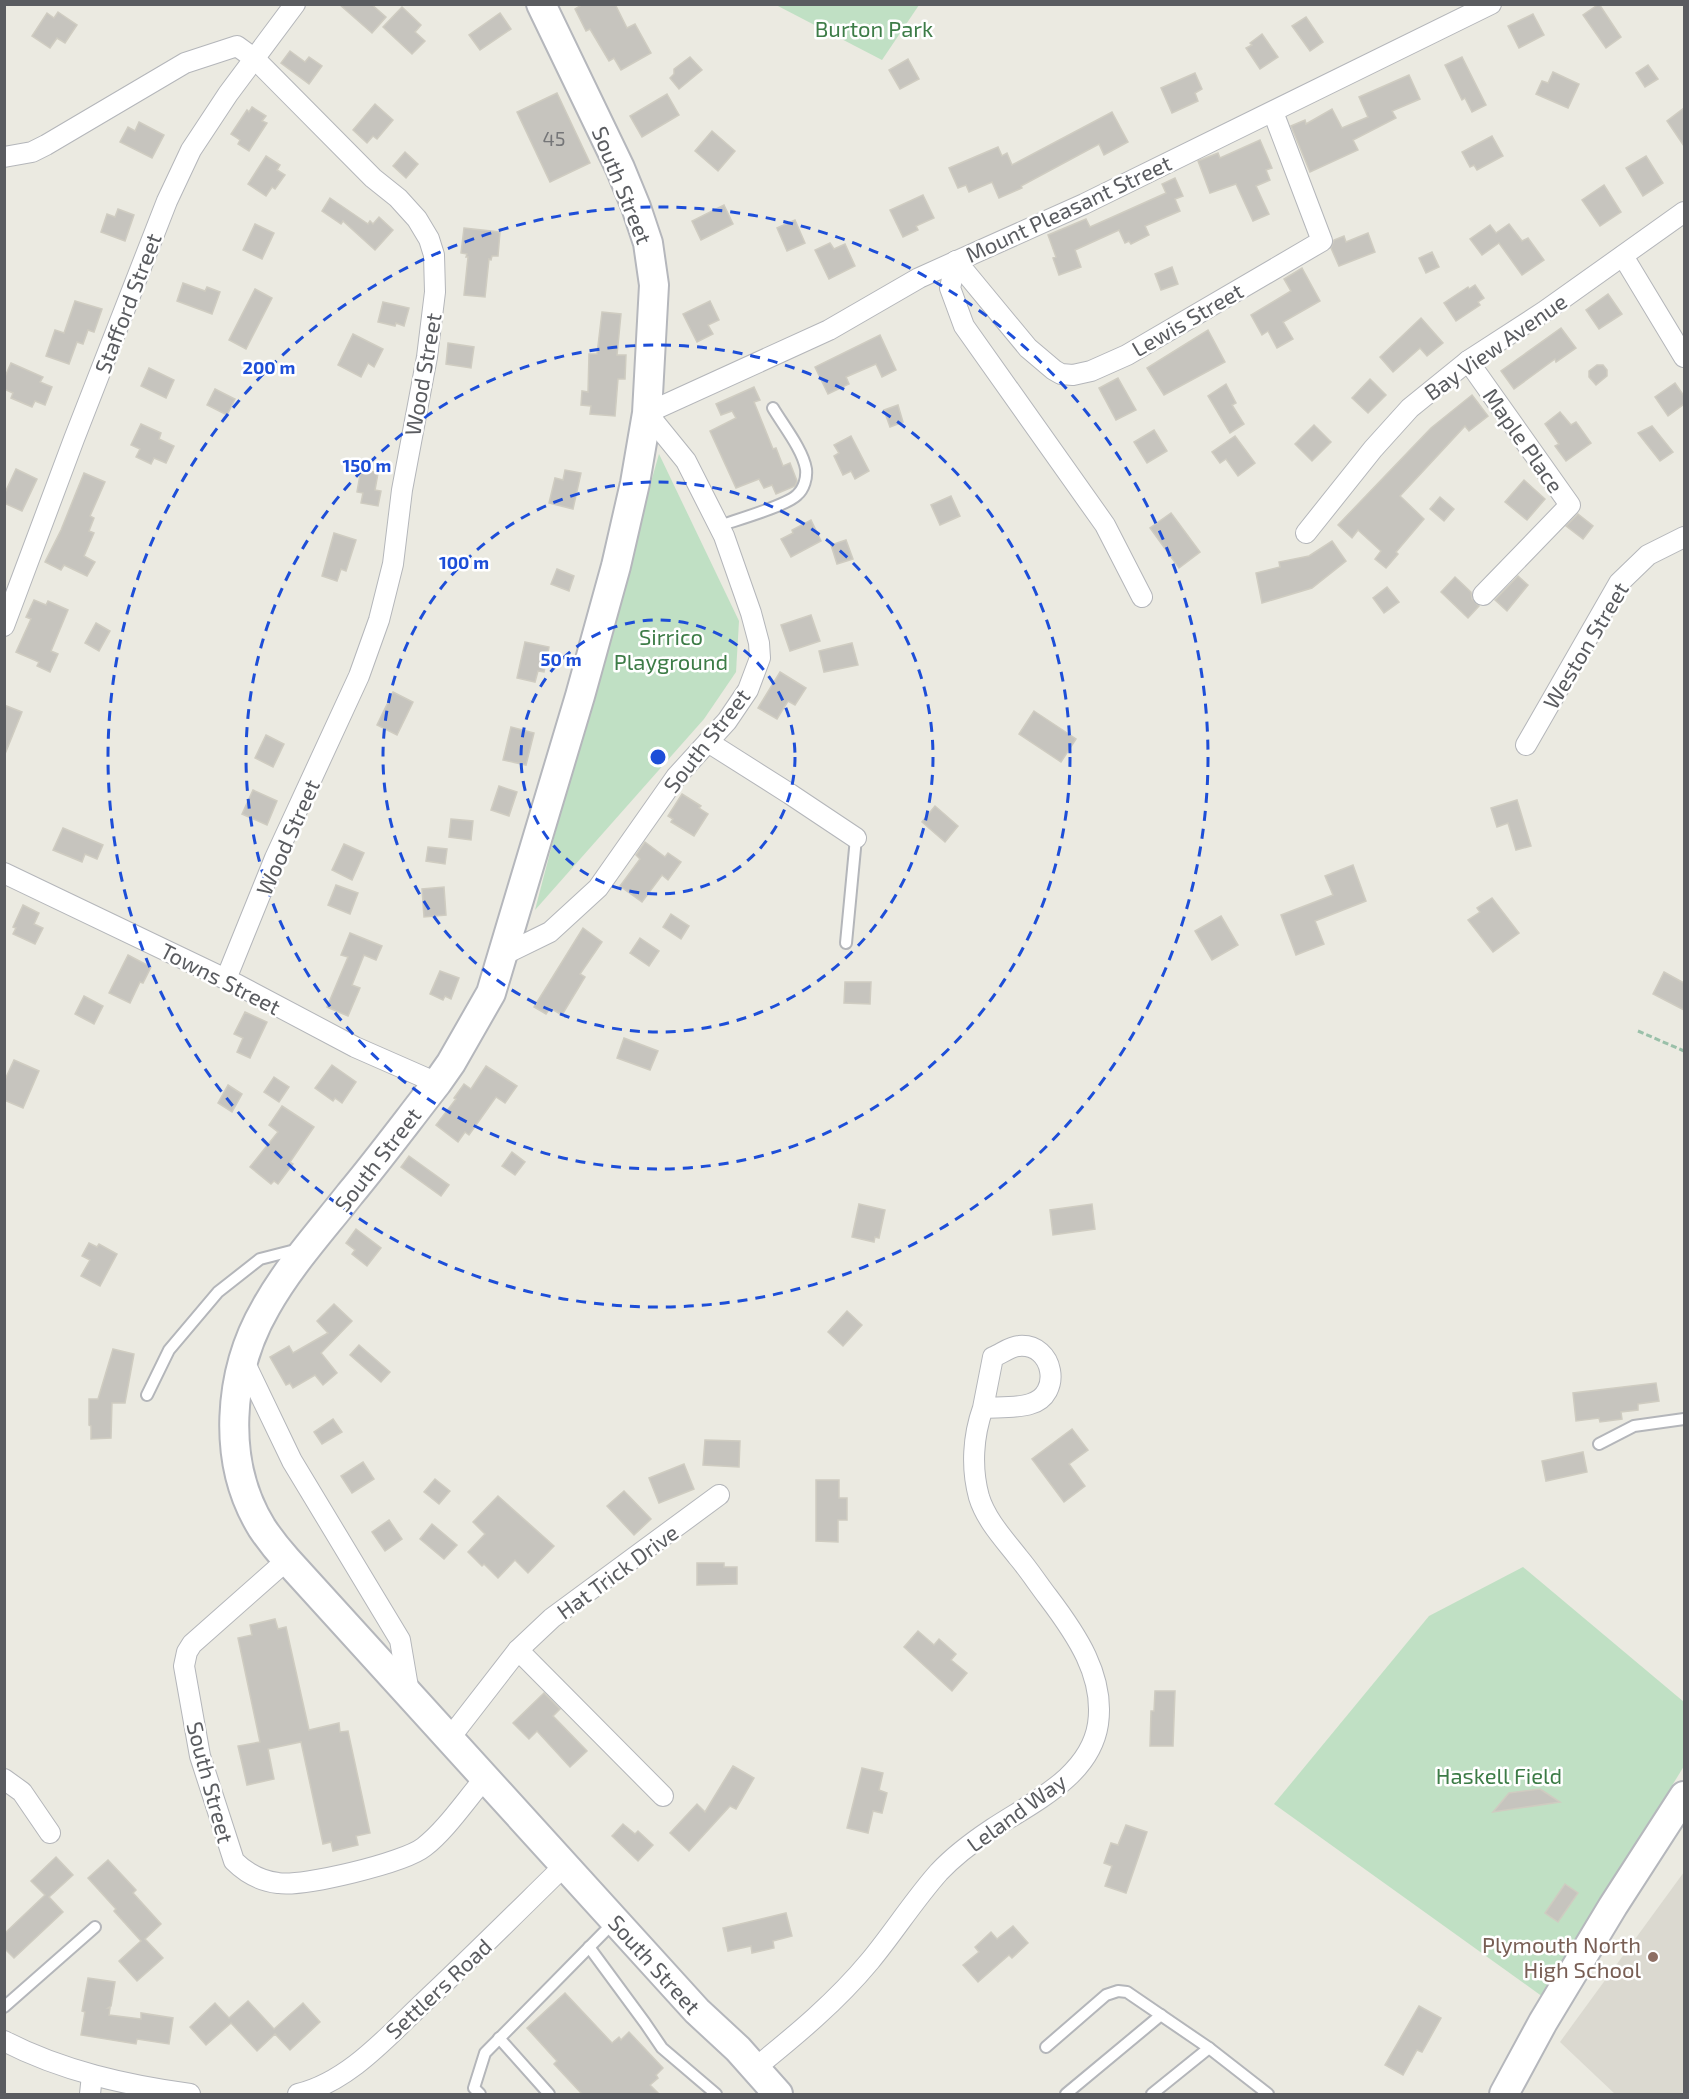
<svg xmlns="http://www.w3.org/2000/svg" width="1689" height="2099" font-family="'Exo 2',sans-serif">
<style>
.education{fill:#dbd9d0}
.green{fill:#c0e0c4}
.building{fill:#c6c4be;stroke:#cfccc1;stroke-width:1.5}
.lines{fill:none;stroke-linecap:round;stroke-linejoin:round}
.lane-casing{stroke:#b4b6ba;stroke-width:14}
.street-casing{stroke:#b4b6ba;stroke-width:22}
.secondary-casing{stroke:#b5b7bc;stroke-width:32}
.path{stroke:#9ac0a9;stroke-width:3;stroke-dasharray:6 3;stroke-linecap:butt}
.lane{stroke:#fff;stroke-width:10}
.street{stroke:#fff;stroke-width:20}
.secondary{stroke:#fff;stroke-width:28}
.ring{fill:none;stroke:#1d4ed8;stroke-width:3;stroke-dasharray:10 8}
.education-dot{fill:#8d6e63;stroke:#fff;stroke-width:2}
.labels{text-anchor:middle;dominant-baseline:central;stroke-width:5;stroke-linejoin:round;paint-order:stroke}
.number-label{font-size:20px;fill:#757678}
.park-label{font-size:22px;fill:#3d7c47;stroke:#fff}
.street-label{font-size:22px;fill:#5a5c60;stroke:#fff}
.education-label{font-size:22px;fill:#785e54;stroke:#fff;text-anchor:end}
.centre{fill:#1d4ed8;stroke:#fff;stroke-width:3}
.ring-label{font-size:18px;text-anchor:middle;font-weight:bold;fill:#1d4ed8;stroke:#fff;stroke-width:5;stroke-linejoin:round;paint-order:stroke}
</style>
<rect width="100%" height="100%" fill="#ebeae1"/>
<polygon class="education" points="1684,1872 1684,2094 1615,2094 1560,2042"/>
<g class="green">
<polygon points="776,5 919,4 919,5 882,60"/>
<polygon points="659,454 739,621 736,672 704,719 535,910 602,654"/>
<polygon points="1523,1567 1684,1702 1684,1766 1543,1997 1274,1804 1429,1616"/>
</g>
<g class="building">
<polygon points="339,4 371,4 386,17 372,33"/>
<polygon points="583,4 615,4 627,28 635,24 651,53 621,70 614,58 609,61 590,29 586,31 575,9"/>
<polygon points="1599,4 1621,37 1606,48 1583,15"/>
<polygon points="402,7 421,25 415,32 425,41 412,54 383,27"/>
<polygon points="58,12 77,25 65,43 57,38 50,48 32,36 47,13 54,18"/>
<polygon points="500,13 511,29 480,50 469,35"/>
<polygon points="1533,14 1544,35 1519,48 1508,26"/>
<polygon points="1306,17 1323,42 1310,51 1292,26"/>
<polygon points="1262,34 1278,57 1260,69 1246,48 1252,45 1250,43"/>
<polygon points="290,51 305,62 309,57 322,66 309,84 281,63"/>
<polygon points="690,57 702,70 679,89 670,78 674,74 674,69"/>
<polygon points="1462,57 1486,105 1472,112 1465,98 1462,100 1445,65"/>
<polygon points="908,59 919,79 900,89 889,70"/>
<polygon points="1648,65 1658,79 1645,87 1636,73"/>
<polygon points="1553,72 1579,84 1568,108 1536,94 1542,81 1548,83"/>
<polygon points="1195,73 1202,89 1195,93 1198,101 1172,113 1161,88"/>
<polygon points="1409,75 1420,99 1392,111 1396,118 1353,140 1358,150 1310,172 1291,126 1305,120 1306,124 1332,109 1342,128 1368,117 1359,97"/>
<polygon points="557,93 590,163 550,182 517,112"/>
<polygon points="667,94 679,115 642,137 630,116"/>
<polygon points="375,104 393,120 377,139 373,136 367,143 353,130"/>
<polygon points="252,107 266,116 262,121 267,123 249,151 238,144 240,140 231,134 247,110 249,112"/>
<polygon points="1684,108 1684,146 1667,121"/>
<polygon points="1112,112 1128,142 1104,155 1099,144 1021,186 1022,188 999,198 992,182 969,192 966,185 958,188 949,168 998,147 1002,156 1007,153 1012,165"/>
<polygon points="139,122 164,135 152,158 120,142 128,127 135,131"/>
<polygon points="712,131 735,151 718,171 695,151"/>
<polygon points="1492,136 1503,156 1477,170 1474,165 1470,167 1462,152"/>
<polygon points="1260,140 1272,168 1266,170 1270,180 1256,186 1269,214 1253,221 1236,184 1210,193 1198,161 1218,153 1220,158"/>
<polygon points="405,152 418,164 406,178 393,166"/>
<polygon points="266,156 280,165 277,170 285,175 275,189 272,187 266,196 248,184"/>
<polygon points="1646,156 1663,183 1643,196 1626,168"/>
<polygon points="1175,178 1183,196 1175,199 1180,211 1145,226 1149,235 1131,244 1129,241 1125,243 1119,230 1075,250 1081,267 1059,275 1053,258 1056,257 1048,235 1086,219 1090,227 1117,215 1166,193 1162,184"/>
<polygon points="1604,185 1621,212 1600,226 1582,200"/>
<polygon points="923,195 934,218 916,226 918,230 903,237 890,210"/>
<polygon points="330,198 368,224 370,221 373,224 379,217 393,230 375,250 343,221 341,224 322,211"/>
<polygon points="724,205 733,224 701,240 692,221"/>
<polygon points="118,209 134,215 125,241 101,232 107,214 115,217"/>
<polygon points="795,220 805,243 787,251 777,228"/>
<polygon points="255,224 274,233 262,259 243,250"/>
<polygon points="1509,224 1522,241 1528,238 1544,260 1522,275 1499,243 1482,255 1470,239 1490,225 1496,233"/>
<polygon points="464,228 500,232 498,256 492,256 491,260 489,259 485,297 464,295 468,257 466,257 467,254 461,253"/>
<polygon points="1368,233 1375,252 1339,266 1331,248 1334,240 1344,236 1346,242"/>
<polygon points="830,243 834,249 845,244 855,266 829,279 815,250"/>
<polygon points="1432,252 1439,267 1426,273 1419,258"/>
<polygon points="1172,267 1178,284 1161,290 1155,274"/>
<polygon points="1302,268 1320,301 1283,322 1293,339 1277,348 1268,331 1262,335 1251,315 1291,291 1284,279"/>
<polygon points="183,283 205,291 207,287 220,292 212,314 177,301"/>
<polygon points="1475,285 1484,298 1478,302 1480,305 1456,321 1444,303 1468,287 1469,289"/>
<polygon points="255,289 272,298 246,349 229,340"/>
<polygon points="1608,294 1622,314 1599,329 1586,310"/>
<polygon points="75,301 102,309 94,332 88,330 83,344 77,342 69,364 46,356 55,330 64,333"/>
<polygon points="710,301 719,320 708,325 713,334 697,342 683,314"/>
<polygon points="383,302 409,308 404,326 396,323 395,326 378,322"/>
<polygon points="602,312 621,314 617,355 626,355 625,379 618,379 615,416 590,414 591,406 581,405 582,391 588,392 589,354 597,354"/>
<polygon points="1421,318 1443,343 1427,356 1420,348 1393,372 1380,357"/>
<polygon points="1561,328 1576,348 1556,362 1555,359 1514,389 1501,371"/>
<polygon points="1208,330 1225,362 1164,395 1147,368"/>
<polygon points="353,334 383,349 374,367 368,363 361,377 338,365"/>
<polygon points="880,335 896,370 882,377 876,364 846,377 849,384 828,394 815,367"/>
<polygon points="448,343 474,347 471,368 446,364"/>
<polygon points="11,363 43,377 40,382 52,387 45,405 35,401 32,407 11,398 13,393 4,389 4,379"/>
<polygon points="1597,365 1603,365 1607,370 1607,376 1596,385 1589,377 1589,371"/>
<polygon points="149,368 174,380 166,398 141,386"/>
<polygon points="1118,378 1136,410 1116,420 1099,388"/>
<polygon points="1370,379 1386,395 1368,413 1352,398"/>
<polygon points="1675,383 1684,396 1684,404 1668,416 1655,397"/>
<polygon points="1226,384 1236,403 1232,405 1244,424 1230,433 1208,396"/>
<polygon points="754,387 760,400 754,402 773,449 776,448 783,466 790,463 797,481 795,486 776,494 772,485 764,488 759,479 736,488 710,431 736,418 732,411 721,415 716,404"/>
<polygon points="215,389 235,399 227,415 207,405"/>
<polygon points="1472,395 1488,416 1469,431 1465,426 1400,496 1424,519 1396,552 1398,554 1386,568 1375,559 1381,551 1358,530 1352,538 1338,525 1431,428"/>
<polygon points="898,405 903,422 890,427 884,410"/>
<polygon points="1560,412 1571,425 1576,422 1591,443 1566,461 1555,446 1559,444 1545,424"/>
<polygon points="141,424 161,433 159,439 174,446 166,463 154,458 151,464 136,457 140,449 131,445"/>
<polygon points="1314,425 1331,442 1312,461 1295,444"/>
<polygon points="1652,426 1673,452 1660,461 1638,433"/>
<polygon points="1154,430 1167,451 1147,463 1134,442"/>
<polygon points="851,436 869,471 855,479 851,471 843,475 834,456 839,453 834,445"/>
<polygon points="1235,436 1255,463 1238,476 1226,459 1220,463 1212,452"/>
<polygon points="16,469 37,479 22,511 4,503 4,495"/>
<polygon points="361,469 378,473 375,490 381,491 378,506 361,503 363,493 357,492"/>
<polygon points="565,470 581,473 573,509 549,503 555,478 563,480"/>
<polygon points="84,473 105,482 90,516 94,518 89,531 94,533 84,556 95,562 87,576 64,565 61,570 45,562 61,530"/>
<polygon points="1524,480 1545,499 1527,520 1505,502"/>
<polygon points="951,496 960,516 940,525 931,505"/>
<polygon points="1440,497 1454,509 1444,521 1430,509"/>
<polygon points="1171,513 1200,552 1179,568 1150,528"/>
<polygon points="1578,514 1593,526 1583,539 1566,526"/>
<polygon points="811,520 821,541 791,557 781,539 793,533 792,530"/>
<polygon points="334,533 356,540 346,571 341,569 337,581 322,576"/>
<polygon points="846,540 853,559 837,564 831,545"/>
<polygon points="1332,541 1346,561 1312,588 1262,603 1256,573 1280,567 1279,562 1309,556"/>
<polygon points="557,569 574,576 569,591 551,584"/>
<polygon points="1518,576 1528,585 1507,611 1495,600"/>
<polygon points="1455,577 1471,592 1472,599 1479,606 1468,618 1441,592"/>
<polygon points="1387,587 1399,602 1384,613 1373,598"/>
<polygon points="34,600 46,605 48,601 68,610 51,651 58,654 50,672 37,666 39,662 16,652 31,619 26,617"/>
<polygon points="811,615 820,641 790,651 781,625"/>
<polygon points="96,623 110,631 99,651 85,643"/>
<polygon points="525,642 549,647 544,672 538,671 535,682 517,678"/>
<polygon points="852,643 858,665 824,672 819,651"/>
<polygon points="780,672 806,688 795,705 788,701 777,719 758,708"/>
<polygon points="393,692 413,702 397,735 377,725"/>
<polygon points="4,705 22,712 5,754 4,754"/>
<polygon points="1034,711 1076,739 1061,762 1019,734"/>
<polygon points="511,727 534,733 526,765 503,760"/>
<polygon points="266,735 284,744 273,767 255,758"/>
<polygon points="499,786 517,792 509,816 491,810"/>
<polygon points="253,790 277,801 267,825 242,814"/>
<polygon points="682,794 701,806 699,808 708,814 694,836 671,822 673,819 668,816"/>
<polygon points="1517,800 1531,846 1516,850 1508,823 1497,827 1491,808"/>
<polygon points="935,806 958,826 945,842 922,822"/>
<polygon points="451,819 473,821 471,840 449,837"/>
<polygon points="63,828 103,845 97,859 85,854 82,862 53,850"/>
<polygon points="645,842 665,857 668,853 681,862 668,880 662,875 642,902 620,886 640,859 636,855"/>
<polygon points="344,844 364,853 352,880 332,870"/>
<polygon points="428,847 447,849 445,864 426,861"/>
<polygon points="1353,865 1366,901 1315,921 1324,944 1296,955 1281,915 1333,895 1325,876"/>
<polygon points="336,885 358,893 350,914 328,905"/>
<polygon points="444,887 446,915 424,917 422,889"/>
<polygon points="1492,898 1519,933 1493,952 1468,920 1480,912 1477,908"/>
<polygon points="23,905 39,913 34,924 43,928 35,944 13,934 16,928 13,927"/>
<polygon points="671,914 689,926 681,939 663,927"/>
<polygon points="1221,916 1238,945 1212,960 1195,931"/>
<polygon points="583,928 602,942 580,974 585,977 562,1015 550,1008 546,1014 534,1007"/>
<polygon points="350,933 382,946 376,960 364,955 352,985 360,988 348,1016 327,1007 348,957 341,955"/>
<polygon points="640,938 659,951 649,966 630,953"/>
<polygon points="128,955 151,967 143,983 140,982 130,1003 109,993"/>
<polygon points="440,971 459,978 451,999 445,996 443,1000 430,994"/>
<polygon points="1664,972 1684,983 1684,1010 1653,994"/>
<polygon points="845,982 871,982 870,1004 844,1003"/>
<polygon points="84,996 103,1006 94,1024 75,1014"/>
<polygon points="245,1012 267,1022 250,1058 237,1052 243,1038 234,1034"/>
<polygon points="624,1038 658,1051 650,1070 617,1058"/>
<polygon points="14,1060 39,1071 23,1108 4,1100 4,1082"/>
<polygon points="332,1065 356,1082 342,1103 335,1098 333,1101 315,1088"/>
<polygon points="486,1066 517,1086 505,1103 496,1097 469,1135 465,1132 458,1142 436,1125 456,1099 454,1098 464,1084 471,1089"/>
<polygon points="274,1077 289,1087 279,1102 264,1092"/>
<polygon points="228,1085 242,1094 232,1112 218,1103"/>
<polygon points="282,1106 314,1127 290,1162 293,1164 278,1184 274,1181 271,1184 250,1167 278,1132 269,1125"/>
<polygon points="512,1152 525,1162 515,1175 502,1166"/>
<polygon points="409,1156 449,1185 441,1196 401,1167"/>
<polygon points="859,1204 885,1210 879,1238 875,1237 874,1242 852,1237"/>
<polygon points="1092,1204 1095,1229 1053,1235 1050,1210"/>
<polygon points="356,1229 381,1248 367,1266 352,1254 355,1250 346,1243"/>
<polygon points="89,1243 97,1247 99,1244 117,1254 100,1286 81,1276 90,1260 82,1256"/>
<polygon points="334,1304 352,1321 321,1353 337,1373 323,1385 315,1375 293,1388 290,1383 286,1385 270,1357 289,1346 293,1353 328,1333 317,1321"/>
<polygon points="847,1311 862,1325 843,1346 828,1332"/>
<polygon points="359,1345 390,1372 381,1382 350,1355"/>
<polygon points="113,1349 134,1354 125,1403 112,1403 111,1438 91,1439 91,1426 89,1425 89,1399 98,1399"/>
<polygon points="1656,1383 1659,1401 1638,1404 1638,1410 1621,1412 1622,1419 1600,1422 1599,1418 1576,1421 1573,1393"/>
<polygon points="333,1419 342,1432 322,1444 314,1432"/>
<polygon points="1072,1429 1088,1450 1069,1464 1085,1486 1064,1502 1032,1459"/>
<polygon points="705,1440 740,1441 739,1467 703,1465"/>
<polygon points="1583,1452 1587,1472 1546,1481 1542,1461"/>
<polygon points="363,1462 374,1479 352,1493 341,1476"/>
<polygon points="684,1464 694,1489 659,1503 649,1478"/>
<polygon points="435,1479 450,1491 439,1504 424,1492"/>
<polygon points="816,1480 839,1480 839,1498 847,1498 847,1520 838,1520 838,1542 816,1541"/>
<polygon points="624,1491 651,1519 634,1535 607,1506"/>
<polygon points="498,1496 554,1546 528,1573 515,1560 498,1578 484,1564 482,1566 468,1552 485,1534 473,1522"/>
<polygon points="389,1520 402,1539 385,1551 372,1532"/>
<polygon points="432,1524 457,1545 444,1559 420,1539"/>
<polygon points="697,1563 724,1563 724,1567 737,1567 737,1584 697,1585"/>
<polygon points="275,1619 278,1629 286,1627 309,1730 339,1723 340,1732 348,1731 370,1833 356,1836 358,1845 333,1851 331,1842 323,1844 301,1742 268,1749 274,1779 247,1785 238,1746 260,1742 238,1638 252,1635 250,1625"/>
<polygon points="918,1631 934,1645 939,1639 956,1654 951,1660 967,1673 952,1691 904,1647"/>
<polygon points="1155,1691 1175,1691 1173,1746 1150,1746 1151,1711 1154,1711"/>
<polygon points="544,1693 560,1709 553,1716 587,1751 570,1767 537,1731 529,1739 513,1723"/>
<polygon points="733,1766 754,1778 736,1809 730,1806 689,1851 670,1833 697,1804 705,1812"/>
<polygon points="862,1768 883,1773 879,1790 887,1793 882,1813 873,1811 868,1833 847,1828"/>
<polygon points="1540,1789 1560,1802 1493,1812 1509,1793"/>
<polygon points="623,1824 635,1834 638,1831 653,1845 638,1861 612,1836"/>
<polygon points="1126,1825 1147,1832 1126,1893 1105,1886 1112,1866 1104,1863 1111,1843 1118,1845"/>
<polygon points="56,1857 73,1875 49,1897 63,1912 14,1958 4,1948 4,1934 45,1895 31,1881"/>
<polygon points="108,1860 136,1890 133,1893 161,1924 145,1939 163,1958 137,1981 119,1961 141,1941 114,1911 116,1909 88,1878"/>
<polygon points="1565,1884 1578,1893 1558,1922 1545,1913"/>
<polygon points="786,1913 792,1936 773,1941 774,1948 752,1953 751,1946 728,1951 723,1928"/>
<polygon points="1013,1926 1028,1943 1012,1958 1009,1955 978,1982 963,1965 979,1952 975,1947 991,1932 997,1939"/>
<polygon points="88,1978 115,1982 111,2006 108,2008 110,2008 109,2015 141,2019 141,2013 173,2018 169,2044 137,2039 136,2044 81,2035 85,2012 82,2011"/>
<polygon points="565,1993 612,2043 619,2037 621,2040 629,2032 663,2068 656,2075 658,2078 650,2085 659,2094 582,2094 554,2064 557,2061 527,2028"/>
<polygon points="248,2001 274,2029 303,2003 320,2022 290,2050 275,2034 257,2051 231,2023 206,2045 190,2027 215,2003 229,2018"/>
<polygon points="1419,2006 1441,2018 1422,2052 1417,2050 1403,2075 1385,2065"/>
</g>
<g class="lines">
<g class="lane-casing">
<g id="lane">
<path d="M719,526c17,-6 67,-20 78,-31 7,-6 10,-17 9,-26 -3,-19 -23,-44 -33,-61"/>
<polyline points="846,943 856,838"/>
<polyline points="147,1395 169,1350 218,1292 260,1259 299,1249"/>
<polyline points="1599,1444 1634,1426 1684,1419"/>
<polyline points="589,1947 645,2023 662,2048 716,2094"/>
<polyline points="4,2007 95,1927"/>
<polyline points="499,2038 549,2094"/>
<polyline points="1046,2047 1106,1995 1118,1991 1127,1992 1209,2048 1268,2094"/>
<polyline points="480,2094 474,2088 485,2053 615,1921"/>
<polyline points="1066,2094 1161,2015"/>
<polyline points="1152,2094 1209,2048"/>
</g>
</g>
<g class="street-casing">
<g id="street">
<polyline points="4,157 32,152 46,145 185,63 237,46 255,59 373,178 398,198 417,219 429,239 434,255 435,292 427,357 402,490 393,564 379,620 359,676 275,858 226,979"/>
<polyline points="1623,256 1684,357"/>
<polyline points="956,261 1028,348 1054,370 1061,374 1073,375 1091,371 1127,355 1322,241 1273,112"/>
<polyline points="956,261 950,288 964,326 1105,525 1142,597"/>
<polyline points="1468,361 1570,505 1483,595"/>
<polyline points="1306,533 1373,449 1410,408 1468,361 1545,311 1684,212"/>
<polyline points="4,626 74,439 167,201 191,150 228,94 295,4"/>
<polyline points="708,742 790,794 856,838"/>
<polyline points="1526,745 1619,583 1648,555 1684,537"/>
<polyline points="4,873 238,985 355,1047 437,1083"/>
<polyline points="503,955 550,932 598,888 676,777 727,721 748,690 760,658 759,643 751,613 724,536 686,461 647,413 829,330 919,278 1084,204 1491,4"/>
<polyline points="243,1359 292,1461 400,1640 409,1693"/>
<path d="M287,1560l-95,84 -5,8 -3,14 16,90 34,105c13,13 26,20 44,22 25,4 126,-20 146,-36 22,-17 42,-47 61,-69"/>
<polyline points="518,1650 663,1796"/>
<polyline points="449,1739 518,1650 552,1618 719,1495"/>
<polyline points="4,1779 22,1792 50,1833"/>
<path d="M4,2041c58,30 122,44 186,53"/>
<path d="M754,2069c42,-34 82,-67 116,-108 24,-29 44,-61 69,-89 15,-16 35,-31 53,-43 39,-26 98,-52 106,-105 7,-48 -22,-90 -50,-127 -10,-13 -19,-27 -30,-40 -14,-18 -32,-37 -39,-60 -8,-29 -6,-61 4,-89 13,-1 36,0 47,-4 33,-9 24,-61 -11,-58 -8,0 -18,8 -26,11l-10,51"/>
<polyline points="90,2094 92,2075"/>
<path d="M298,2094c50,-12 89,-57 125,-91 48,-45 95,-92 142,-138"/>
</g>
</g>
<g class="secondary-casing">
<g id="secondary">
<path d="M541,4l79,164 16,39 12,36 6,42 -7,128 -12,70 -19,83 -36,130 -89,297 -40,70 -14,20c-29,37 -57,75 -87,111 -29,37 -61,72 -84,113 -38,65 -45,155 -4,221 8,12 16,22 25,32l410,451 41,38 40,45"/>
<polyline points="1504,2094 1543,2022 1613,1906 1684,1796"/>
</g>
</g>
<polyline class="path" points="1638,1031 1684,1051"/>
<use href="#lane" class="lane"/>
<use href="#street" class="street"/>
<use href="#secondary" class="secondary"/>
</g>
<g class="ring">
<circle cx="658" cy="757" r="137"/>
<circle cx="658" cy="757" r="275"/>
<circle cx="658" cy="757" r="412"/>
<circle cx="658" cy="757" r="550"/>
</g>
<circle class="education-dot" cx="1653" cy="1957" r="6"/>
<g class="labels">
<g class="number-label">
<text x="554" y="138">45</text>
</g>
<g class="park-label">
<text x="874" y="28">Burton Park</text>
<text x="671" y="636">Sirrico<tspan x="671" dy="25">Playground</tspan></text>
<text x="1499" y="1775">Haskell Field</text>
</g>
<g class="street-label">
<text transform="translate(623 185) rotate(68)">South Street</text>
<text transform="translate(1068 208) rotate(-25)">Mount Pleasant Street</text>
<text transform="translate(127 303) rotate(-69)">Stafford Street</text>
<text transform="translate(1187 319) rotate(-30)">Lewis Street</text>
<text transform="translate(1495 346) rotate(-35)">Bay View Avenue</text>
<text transform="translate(422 374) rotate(-80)">Wood Street</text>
<text transform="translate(1524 440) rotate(55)">Maple Place</text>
<text transform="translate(1585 645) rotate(-59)">Weston Street</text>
<text transform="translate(706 740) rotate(-52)">South Street</text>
<text transform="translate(287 837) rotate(-66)">Wood Street</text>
<text transform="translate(221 978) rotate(27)">Towns Street</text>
<text transform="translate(377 1159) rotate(-52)">South Street</text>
<text transform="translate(617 1571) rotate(-36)">Hat Trick Drive</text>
<text transform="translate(211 1782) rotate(75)">South Street</text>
<text transform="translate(1016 1812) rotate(-36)">Leland Way</text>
<text transform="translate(655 1964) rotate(48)">South Street</text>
<text transform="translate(438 1988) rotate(-43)">Settlers Road</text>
</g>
<g class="education-label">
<text x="1641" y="1944">Plymouth North<tspan x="1641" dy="25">High School</tspan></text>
</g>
</g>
<circle cx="658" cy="757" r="9" class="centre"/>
<g class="ring-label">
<text x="269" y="374">200 m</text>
<text x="367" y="472">150 m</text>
<text x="464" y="569">100 m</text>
<text x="561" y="666">50 m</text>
</g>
<rect width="1689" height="2099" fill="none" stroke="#5a5c60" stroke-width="12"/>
</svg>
